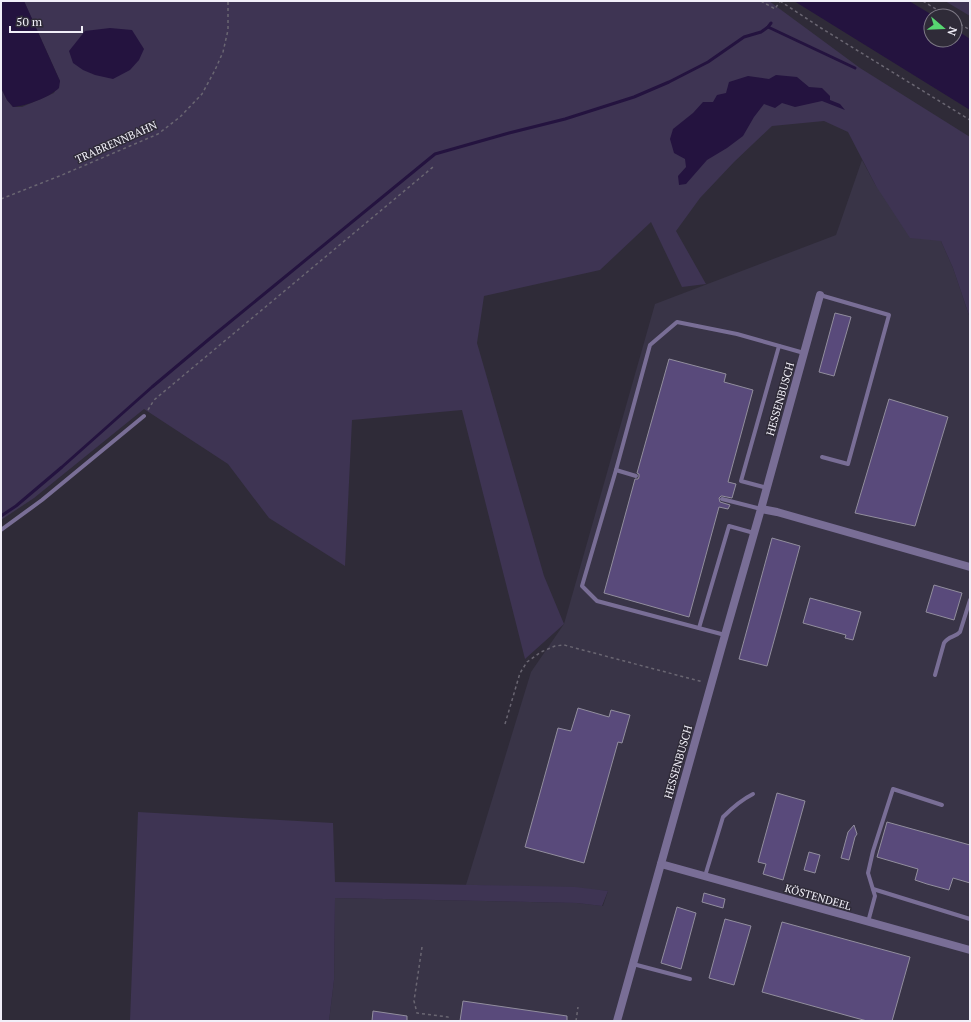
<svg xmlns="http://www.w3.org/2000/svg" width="971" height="1022" font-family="'PT Serif',serif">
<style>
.built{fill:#393447}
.green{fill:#3e3453}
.water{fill:#24133f}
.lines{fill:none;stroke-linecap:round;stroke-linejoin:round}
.stream{stroke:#24133f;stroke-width:3}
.building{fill:#594a7b;stroke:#928e9e}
.path{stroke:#6a6672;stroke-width:1.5;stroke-dasharray:3 3;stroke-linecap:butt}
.service{stroke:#796e96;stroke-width:4}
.minor{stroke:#796e96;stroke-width:8}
.labels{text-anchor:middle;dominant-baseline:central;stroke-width:3;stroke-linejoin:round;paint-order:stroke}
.street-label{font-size:11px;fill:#f1eff8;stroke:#2f2b38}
</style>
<rect width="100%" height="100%" fill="#2f2b38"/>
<polygon class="built" points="862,160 876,186 941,241 953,268 970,318 970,1021 329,1021 334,980 335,898 577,903 603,906 608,891 466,885 531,672 564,624 655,304 836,235"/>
<g class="green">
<polygon points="24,1 769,1 860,68 970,137 970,318 953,268 941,241 910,238 876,186 848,132 824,121 772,126 734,162 700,198 676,231 706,284 682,287 651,222 600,270 484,296 477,343 544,576 564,624 525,659 462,410 352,420 345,566 269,518 228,464 144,409 34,498 1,520 1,88 7,100 13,107 22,107 54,93 60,81"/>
<polygon points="945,1 970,1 970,16"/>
<polygon points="138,812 333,823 335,882 575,887 608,891 602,906 577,903 335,898 334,980 329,1021 130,1021"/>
</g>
<g class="water">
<path d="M1,1h23l36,80 -1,7c-9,9 -33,18 -46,19l-6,-7 -6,-12z"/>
<polygon points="794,1 909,1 934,16 931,16 931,40 955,40 955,29 970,39 970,110"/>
<polygon points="110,28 132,30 144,49 139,60 130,70 113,79 95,75 83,70 73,63 69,51 85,31"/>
<polygon points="776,75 797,77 809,87 822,88 830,96 830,100 840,104 845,110 822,101 795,107 782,103 775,108 764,104 754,117 743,136 727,148 707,160 686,184 679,185 678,176 686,167 685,159 674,153 670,139 673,129 693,113 703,102 713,102 717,95 726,93 729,82 748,76 769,79"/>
</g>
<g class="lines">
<g class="stream">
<polyline points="768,27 855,68"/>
<polyline points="1,516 16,506 62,467 152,387 214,335 435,154 509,133 565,119 634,97 669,82 708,62 744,37 761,32 768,27 771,23"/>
</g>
</g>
<g class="building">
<polygon points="835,313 851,317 834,376 819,372"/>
<polygon points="669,359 726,374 724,382 753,390 728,482 736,484 732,498 722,496 721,496 719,498 720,502 730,505 728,509 719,507 689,617 604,593 635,479 638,479 639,477 639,474 637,473"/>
<polygon points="889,399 948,417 915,526 855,513"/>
<polygon points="772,538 800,546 767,666 739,659"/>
<polygon points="934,585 962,593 954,620 926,612"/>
<polygon points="810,598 861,612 853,640 845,638 846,635 803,623"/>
<polygon points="578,708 609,717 611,710 630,715 622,743 618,742 584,863 525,847 558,728 571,731"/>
<polygon points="777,793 805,801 783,880 763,874 766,864 758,862"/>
<polygon points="887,822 970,845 970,883 953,878 949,890 927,884 915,880 918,869 877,857"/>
<polygon points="854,825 857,834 855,837 849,860 841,858 848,832"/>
<polygon points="809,852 820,855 815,873 804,870"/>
<polygon points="704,893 725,899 723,908 702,902"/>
<polygon points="677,907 696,913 681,969 661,963"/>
<polygon points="725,919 751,926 734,985 709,978"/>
<polygon points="782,922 910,957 892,1021 867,1021 762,992"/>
<polygon points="463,1001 567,1016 567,1021 460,1021"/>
<polygon points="373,1011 407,1016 407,1021 372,1021"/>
</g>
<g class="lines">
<g class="path">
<polyline points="761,1 775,9 780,1"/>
<polyline points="780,1 821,28 970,120"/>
<polyline points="923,1 947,16"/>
<polyline points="955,21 970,30"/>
<polyline points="1,199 62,175 158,134 180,117 202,94 215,70 223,52 228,30 228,1"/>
<polyline points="148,410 154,400 433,167"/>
<polyline points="505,724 520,673 527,662 541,652 555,646 564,645 703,682"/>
<polyline points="422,947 414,1001 417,1013 448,1017 447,1021"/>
<polyline points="576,1021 578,1007"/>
</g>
<g class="service">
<polyline points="820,295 889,315 848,464 822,457"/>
<polyline points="616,470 636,476"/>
<polyline points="767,488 741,481 779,346"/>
<polyline points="722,499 761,509"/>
<polyline points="1,530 42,500 144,416"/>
<polyline points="699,628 729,526 754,533"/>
<polyline points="725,635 597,601 582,586 616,470 650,345 677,322 737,334 804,353"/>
<path d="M935,675l9,-32c4,-7 12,-6 16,-11l10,-32"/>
<path d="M705,876l18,-59c9,-9 18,-17 30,-23"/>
<polyline points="873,889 970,919"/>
<polyline points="868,922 875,896 868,873 873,851 893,789 942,805"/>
<polyline points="633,964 690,979"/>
</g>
<g class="minor">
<polyline points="761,509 777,512 970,567"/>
<polyline points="661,864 970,950"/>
<polyline points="617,1021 725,635 761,509 820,295"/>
</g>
</g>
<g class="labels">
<g class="street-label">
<text transform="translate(116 142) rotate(-24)">TRABRENNBAHN</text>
<text transform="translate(780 399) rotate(-74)">HESSENBUSCH</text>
<text transform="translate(678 762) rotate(-74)">HESSENBUSCH</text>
<text transform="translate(818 897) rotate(16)">KÖSTENDEEL</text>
</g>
</g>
<rect width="971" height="1022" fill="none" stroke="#f1eff8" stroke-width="4"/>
<g transform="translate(943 28) rotate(109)"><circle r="19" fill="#2f2b38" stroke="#7d7985"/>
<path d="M0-3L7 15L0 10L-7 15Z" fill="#57d671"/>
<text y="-6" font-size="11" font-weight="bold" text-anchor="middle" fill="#f1eff8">N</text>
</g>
<path d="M10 26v6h72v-6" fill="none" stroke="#f1eff8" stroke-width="2"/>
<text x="16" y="26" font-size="12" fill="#f1eff8" stroke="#2f2b38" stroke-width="3" paint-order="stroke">50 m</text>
</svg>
